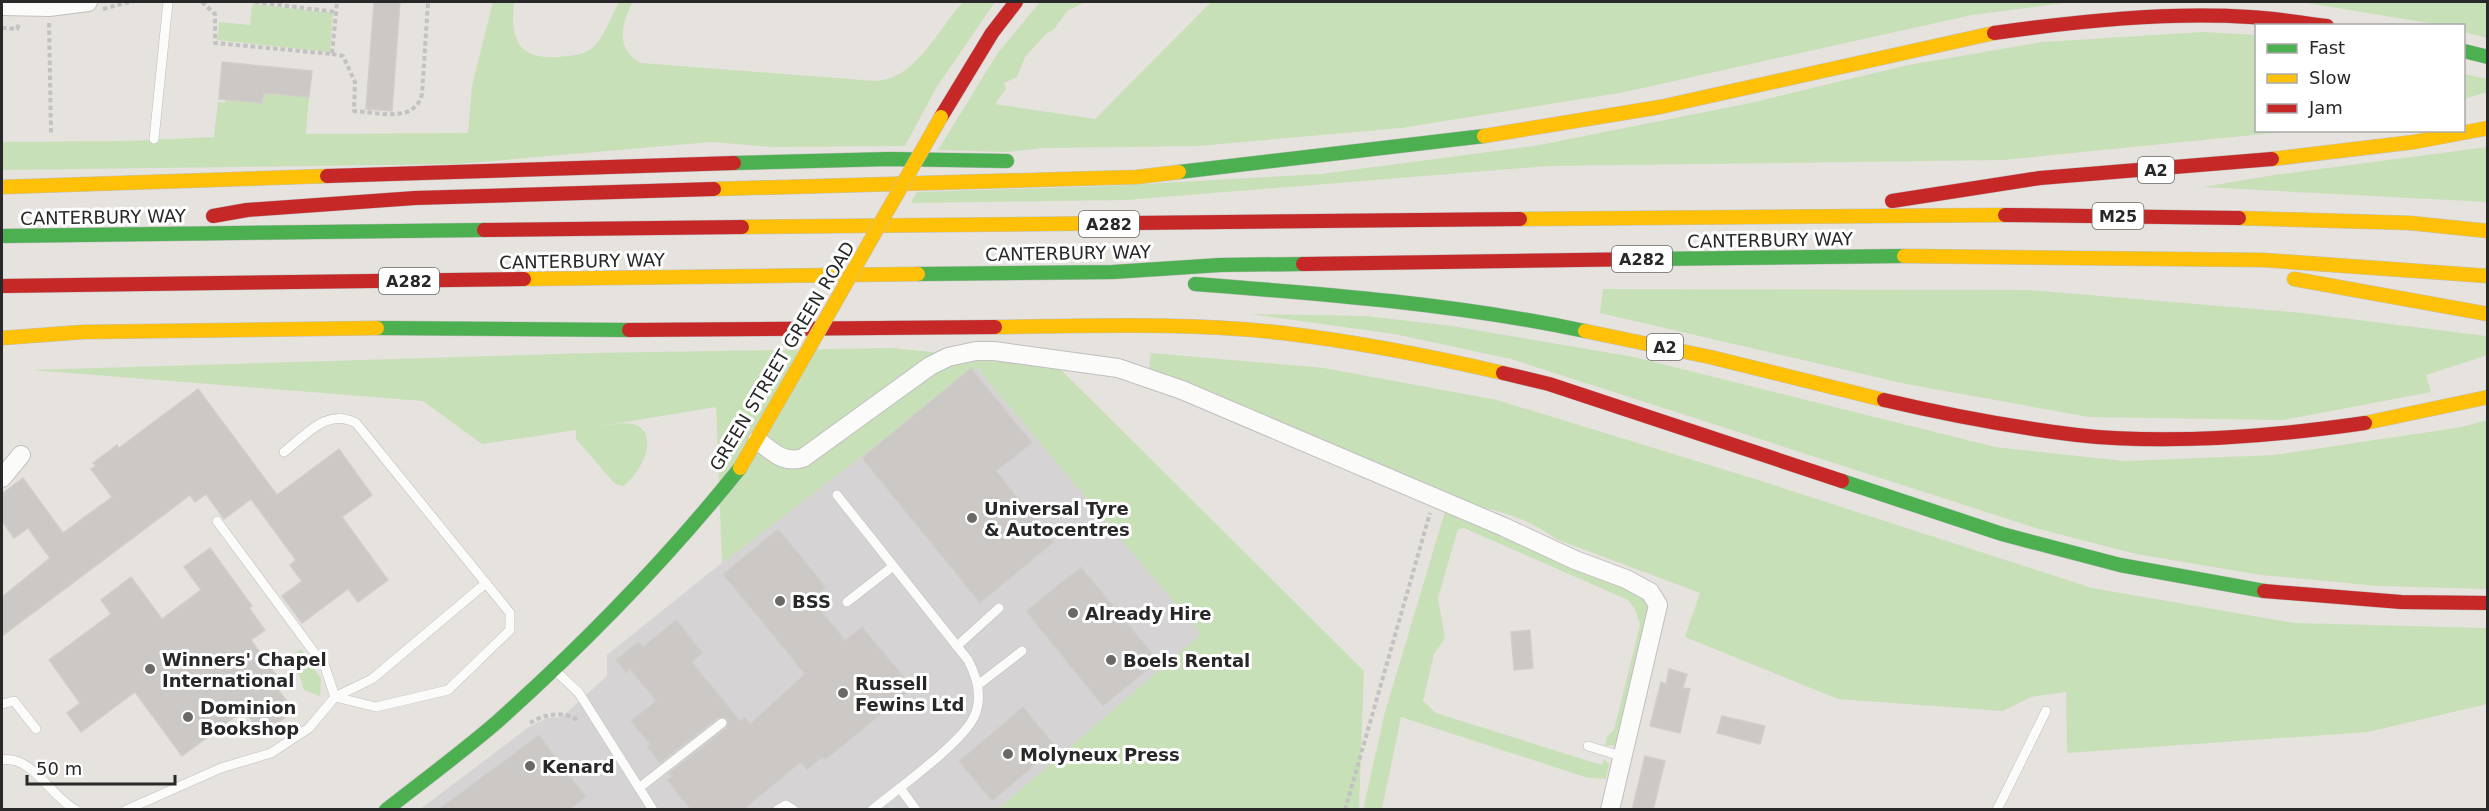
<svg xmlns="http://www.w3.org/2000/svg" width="2489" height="811" font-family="'DejaVu Sans',sans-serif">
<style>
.industrial{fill:#d6d3d5}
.green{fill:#c8e0b8}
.building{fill:#cbc8c5;stroke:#d1ceca;stroke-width:1.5}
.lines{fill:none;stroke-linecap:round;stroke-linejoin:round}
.lane-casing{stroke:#c0bebf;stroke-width:10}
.street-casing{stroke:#c0bebf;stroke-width:20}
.fast-casing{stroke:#c0bebf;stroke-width:15}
.slow-casing{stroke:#c0bebf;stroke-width:15}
.jam-casing{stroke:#c0bebf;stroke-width:15}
.path{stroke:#c3c2c2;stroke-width:4;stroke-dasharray:4.5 3;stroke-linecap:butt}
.lane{stroke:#fbfbfa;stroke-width:9}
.street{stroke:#fbfbfa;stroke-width:18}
.fast{stroke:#4caf50;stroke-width:14}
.slow{stroke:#ffc107;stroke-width:14}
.jam{stroke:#c62828;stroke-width:14}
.slow-bridge-casing{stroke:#c0bebf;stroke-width:15;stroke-linecap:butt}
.slow-bridge{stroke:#ffc107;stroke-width:14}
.poi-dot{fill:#6a6968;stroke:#fff;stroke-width:2}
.labels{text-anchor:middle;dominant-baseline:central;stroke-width:6;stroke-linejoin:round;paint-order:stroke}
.shield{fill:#fff;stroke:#686868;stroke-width:1.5}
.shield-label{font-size:16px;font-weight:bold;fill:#282828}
.street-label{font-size:18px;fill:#282828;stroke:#fff}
.poi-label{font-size:18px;font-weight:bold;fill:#282828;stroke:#fff;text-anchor:start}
</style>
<rect width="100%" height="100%" fill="#e6e2de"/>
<polygon class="industrial" points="972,362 1202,634 998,809 419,810 529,727 547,718 562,717 607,676 607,655"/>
<g class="green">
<path d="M493,2h21c-4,36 3,58 45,55 10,-1 23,-2 32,-8 13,-10 20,-33 28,-47h14c-12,21 -18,48 8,61l234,18c42,-2 62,-51 88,-79h32l-59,86 -31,58 -135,1 -58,-5 -255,22 -455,6v-28l125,-1 87,-4 4,-35 7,1 1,-6 36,6 2,-10 45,4 -3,37 162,-1 4,-47z"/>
<polygon points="1040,2 1085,2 1067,11 1054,29 1046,34 1025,57 1017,77 1004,83 1006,89 995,104 1095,119 1211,2 2072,2 1972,15 1625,92 1401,128 1198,146 1044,148 1007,152 938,150 997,54"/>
<polygon points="2301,2 2487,2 2487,38 2464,32 2464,26 2440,25"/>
<polygon points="252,4 333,13 330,52 217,40 219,22 250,25"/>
<polygon points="2202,32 2256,35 2256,130 2292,131 2003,160 1549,166 1126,200 911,203 917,192 1108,186 1321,174 1534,146 1750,103 1908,65 2043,42"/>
<polygon points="2464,74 2487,79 2487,92 2464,99"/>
<polygon points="2487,147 2487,202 2203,187 2274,175"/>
<polygon points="1603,289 2030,290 2303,313 2487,336 2488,355 2426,375 2431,392 2284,420 2089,417 1906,384 1600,313"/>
<polygon points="1250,314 1366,316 1452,326 1634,357 1995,447 2124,461 2274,455 2462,427 2487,420 2487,589 2378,586 2261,575 2136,554 2039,529 1511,359 1394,334"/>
<path d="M893,348l163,17 308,306 -5,138h-361l203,-175 -224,-266 -255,195 -6,-156 -115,19c10,0 26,-6 37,0 22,12 0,51 -15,60l-8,-2 -39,-45v-9l-94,14 -59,-43 -391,-31 558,-17z"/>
<path d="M1151,353l173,15 173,32 258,79 337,109 202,35 193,5v76l-119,28 -301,21 -1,-61 -35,5 -28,14 -165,-12 -153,-62 15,-44 -144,-54c-25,-19 -56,-29 -87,-34l-261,-109 -18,-13 -41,-14z"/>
<polygon points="1446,508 1612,581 1643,597 1649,607 1616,745 1605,746 1607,737 1614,730 1640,625 1635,609 1628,600 1464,528 1458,529 1438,598 1445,638 1434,654 1423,701 1436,713 1595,763 1602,765 1604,759 1609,764 1606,779 1585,777 1401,717 1382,809 1363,810 1385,712"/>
<polygon points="301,649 321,679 320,696 304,690 293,654"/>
</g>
<g class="building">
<polygon points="374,2 400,2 392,111 366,109"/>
<polygon points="222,62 312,71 309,97 264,93 262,103 219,99"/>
<polygon points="971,368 1032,443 996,471 1054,542 980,603 862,458"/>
<polygon points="198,389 277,495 339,449 372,495 342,517 388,580 358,602 348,589 302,623 282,596 302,581 290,565 296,560 251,499 224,519 206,494 195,502 190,495 2,636 2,597 50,558 28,528 14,538 2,521 2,494 23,478 63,533 112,497 91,469 96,466 93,463 117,445 119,448"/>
<polygon points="778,529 826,587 812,599 845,640 862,627 913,688 825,760 822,757 807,770 801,762 743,810 691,810 667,780 672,776 669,773 726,728 728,719 718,718 660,763 647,747 650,744 631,721 656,701 630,669 626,673 616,660 638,642 643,647 676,620 703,653 692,662 740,721 745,717 750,724 805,674 723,574"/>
<polygon points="210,548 252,606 249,608 265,630 251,640 279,679 273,683 294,711 262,734 244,710 182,756 135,692 81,732 67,713 80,703 49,660 111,614 101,600 131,577 162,619 201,590 184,567"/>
<polygon points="1081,567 1158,661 1103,706 1026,611"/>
<polygon points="1530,630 1533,668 1514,670 1511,632"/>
<polygon points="1669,669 1687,674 1683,688 1690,689 1680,733 1650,726 1661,682 1666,684"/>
<polygon points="1023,707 1056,747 992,801 959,761"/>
<polygon points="1722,716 1765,726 1760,744 1717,733"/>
<polygon points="539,735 586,797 569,810 438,810"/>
<polygon points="1645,756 1665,761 1653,810 1632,810"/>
</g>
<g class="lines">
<g class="lane-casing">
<g id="lane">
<polyline points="154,139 168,2"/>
<path d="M284,452c23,-18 43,-44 72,-29l154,190v17l-62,60 -72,17 -41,-10"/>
<path d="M837,495l131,165c9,17 15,38 6,57 -11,25 -79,74 -102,93"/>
<polyline points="847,602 892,567"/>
<polyline points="957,646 999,608"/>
<polyline points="556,671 579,693 653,810"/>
<polyline points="978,685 1022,651"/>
<polyline points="335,697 372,679 486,583"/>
<polyline points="2,704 14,701 36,729"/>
<polyline points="1588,746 1621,756"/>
<path d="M2,760c30,-5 49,37 74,50"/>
<polyline points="639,788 722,723"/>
<polyline points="900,788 916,810"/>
<polyline points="126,810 221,768 271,753 309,728 335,697 325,667 217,521"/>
<polyline points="777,810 786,805 794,810"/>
<polyline points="1997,810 2046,711"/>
</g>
</g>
<g class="street-casing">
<g id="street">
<polyline points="2,6 49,7 88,2"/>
<path d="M757,440c15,11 26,24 46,18l127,-92 18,-9 28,-6h18l124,17 64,22 322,137 71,33 51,19 24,13 8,13 -48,205"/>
<polyline points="2,478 21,455"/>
</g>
</g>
<g class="fast-casing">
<g id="fast">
<polyline points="2464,51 2488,57"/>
<polyline points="734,163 890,159 1007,161"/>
<polyline points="1179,172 1484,136"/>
<polyline points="2,236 484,230"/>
<polyline points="1648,259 1904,256"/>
<polyline points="918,274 1113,272 1220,265 1303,264"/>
<path d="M1195,284c130,10 262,20 390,47"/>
<polyline points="377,328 629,330"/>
<polyline points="1842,481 2002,534 2120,565 2264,591"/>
<path d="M386,810c37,-29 75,-57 111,-88 87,-78 170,-163 243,-254"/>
</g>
</g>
<g class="slow-casing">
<g id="slow">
<polyline points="1484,136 1660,107 1994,33"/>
<polyline points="2272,159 2414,142 2488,128"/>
<polyline points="2,187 327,176"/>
<polyline points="714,189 1137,177 1179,172"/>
<polyline points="2239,218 2410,223 2488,231"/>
<polyline points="1520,219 2005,215"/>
<polyline points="742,227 1133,223"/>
<polyline points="1904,256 2263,260 2488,276"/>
<polyline points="524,279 918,274"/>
<polyline points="2294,279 2488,314"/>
<path d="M995,327c95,-1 193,-5 288,6 75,9 147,23 220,40"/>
<polyline points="1585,331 1710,357 1884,400"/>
<polyline points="2,338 83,332 377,328"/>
<polyline points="2365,423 2488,397"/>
<polyline points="740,468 797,369"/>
</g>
</g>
<g class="jam-casing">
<g id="jam">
<path d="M1994,33c85,-12 170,-21 256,-16 25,1 51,6 77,9"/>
<polyline points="941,117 992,33 1016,2"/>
<polyline points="327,176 734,163"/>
<polyline points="1892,201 2040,178 2272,159"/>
<polyline points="2005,215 2239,218"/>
<polyline points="213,216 247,210 415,198 714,189"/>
<polyline points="1133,223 1520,219"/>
<polyline points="484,230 742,227"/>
<polyline points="1303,264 1648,259"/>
<polyline points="2,286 524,279"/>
<polyline points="629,330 995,327"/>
<polyline points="1503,373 1549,384 1842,481"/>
<path d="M1884,400c64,15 128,27 193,35 91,10 198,1 288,-12"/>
<polyline points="2264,591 2401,602 2488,603"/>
</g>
</g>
<g class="path">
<polyline points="202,2 215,14 215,43 332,54 337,2"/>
<polyline points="255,2 336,12"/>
<polyline points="103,9 129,2"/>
<polyline points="49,23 51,133"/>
<polyline points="2,28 17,29 19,24"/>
<path d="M332,54l11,2 12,26 -1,29c23,1 61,13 68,-17l6,-92"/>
<path d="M530,723c15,-9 33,-13 49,-2"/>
<polyline points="1345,810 1430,513"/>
</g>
<use href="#lane" class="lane"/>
<use href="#street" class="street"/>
<use href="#fast" class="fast"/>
<use href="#slow" class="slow"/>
<use href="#jam" class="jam"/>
<g class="slow-bridge-casing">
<polyline id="slow-bridge" points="797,369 941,117"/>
</g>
<use href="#slow-bridge" class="slow-bridge"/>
</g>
<g class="poi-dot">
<circle cx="972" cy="518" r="6"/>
<circle cx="780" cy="601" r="6"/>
<circle cx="1073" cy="613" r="6"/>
<circle cx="1111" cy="660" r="6"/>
<circle cx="150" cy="669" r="6"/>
<circle cx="843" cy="693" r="6"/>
<circle cx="188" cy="717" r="6"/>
<circle cx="1008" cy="754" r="6"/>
<circle cx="530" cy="766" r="6"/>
</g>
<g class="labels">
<g class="shield">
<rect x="2138" y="157" width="36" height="26" rx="4.5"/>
<rect x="2092.5" y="203" width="51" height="26" rx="4.5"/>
<rect x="1079" y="211" width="60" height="26" rx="4.5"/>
<rect x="1612" y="246" width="60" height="26" rx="4.5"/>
<rect x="379" y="268" width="60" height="26" rx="4.5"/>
<rect x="1647" y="334" width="36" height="26" rx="4.5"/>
</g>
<g class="shield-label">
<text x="2156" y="170">A2</text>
<text x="2118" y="216">M25</text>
<text x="1109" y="224">A282</text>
<text x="1642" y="259">A282</text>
<text x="409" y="281">A282</text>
<text x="1665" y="347">A2</text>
</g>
<g class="street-label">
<text transform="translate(103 217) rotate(-1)">CANTERBURY WAY</text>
<text transform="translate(1770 240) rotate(-1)">CANTERBURY WAY</text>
<text transform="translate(1068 253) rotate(-1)">CANTERBURY WAY</text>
<text transform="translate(582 261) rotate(-1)">CANTERBURY WAY</text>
<text transform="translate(782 356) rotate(-59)">GREEN STREET GREEN ROAD</text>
</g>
<g class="poi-label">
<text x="984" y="508">Universal Tyre<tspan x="984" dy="21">&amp; Autocentres</tspan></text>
<text x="792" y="601">BSS</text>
<text x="1085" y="613">Already Hire</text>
<text x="162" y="659">Winners' Chapel<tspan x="162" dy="21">International</tspan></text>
<text x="1123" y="660">Boels Rental</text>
<text x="855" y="683">Russell<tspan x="855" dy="21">Fewins Ltd</tspan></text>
<text x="200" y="707">Dominion<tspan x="200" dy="21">Bookshop</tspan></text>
<text x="1020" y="754">Molyneux Press</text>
<text x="542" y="766">Kenard</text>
</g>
</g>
<rect width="2489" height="811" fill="none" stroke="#282828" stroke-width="6"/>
<rect x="2255" y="24" width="210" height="108" fill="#ffffff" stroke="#a9a9a9" stroke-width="1.5"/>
<rect x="2267" y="44" width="30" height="9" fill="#4caf50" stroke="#a9a9a9" stroke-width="1.5"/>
<text x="2309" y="54" font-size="18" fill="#282828">Fast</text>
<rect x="2267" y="74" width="30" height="9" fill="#ffc107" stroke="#a9a9a9" stroke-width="1.5"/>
<text x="2309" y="84" font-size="18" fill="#282828">Slow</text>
<rect x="2267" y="104" width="30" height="9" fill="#c62828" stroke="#a9a9a9" stroke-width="1.5"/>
<text x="2309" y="114" font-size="18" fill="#282828">Jam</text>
<path d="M27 775v9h148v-9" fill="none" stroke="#282828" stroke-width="3"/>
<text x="36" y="775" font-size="18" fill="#282828" stroke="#ffffff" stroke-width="4.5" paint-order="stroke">50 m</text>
</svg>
